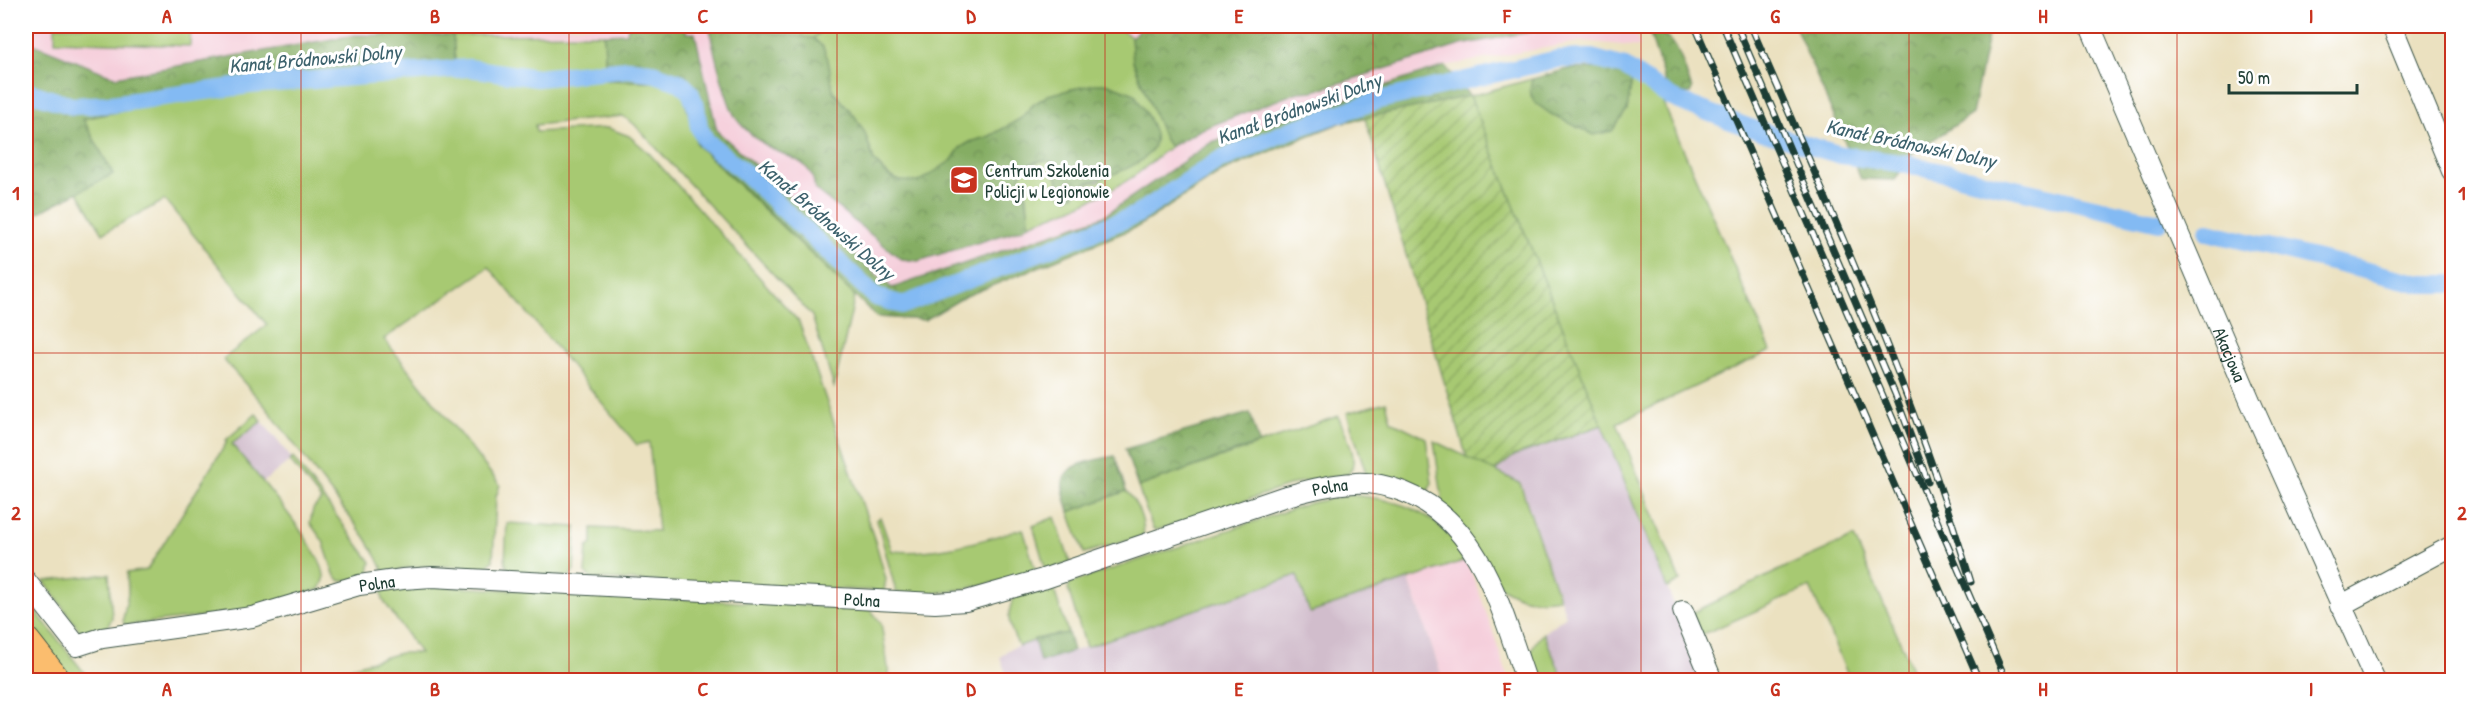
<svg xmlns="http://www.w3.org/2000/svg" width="2478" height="706" font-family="'Patrick Hand',sans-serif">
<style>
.built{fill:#f5cfdb}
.industrial{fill:#d1bdcc}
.grass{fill:#a7c972;stroke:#638353;stroke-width:1.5}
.forest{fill:url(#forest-crowns);stroke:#52754c;stroke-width:1.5}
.wetland{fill:url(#wetland-marsh);stroke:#638353;stroke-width:1.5}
.garden{fill:url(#garden-furrows);stroke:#638353;stroke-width:1.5}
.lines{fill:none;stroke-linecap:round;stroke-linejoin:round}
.canal{stroke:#83baf3;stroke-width:18}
.minor-casing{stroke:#3e5649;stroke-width:22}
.primary-casing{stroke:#3e5649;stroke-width:32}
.minor{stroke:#fff;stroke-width:20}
.primary{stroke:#fbbd6e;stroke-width:30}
.rail-casing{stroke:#1f3d34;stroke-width:7}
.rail{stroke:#fff;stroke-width:4.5;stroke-dasharray:14;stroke-linecap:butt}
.grid{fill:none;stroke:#c8321e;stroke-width:1.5;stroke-opacity:0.55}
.labels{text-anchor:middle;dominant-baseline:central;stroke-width:6;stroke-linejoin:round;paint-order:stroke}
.poi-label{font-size:18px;fill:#1f3d34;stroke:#fff;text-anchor:start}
.street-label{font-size:18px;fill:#1f3d34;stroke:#fff}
.water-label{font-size:20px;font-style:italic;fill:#3d626d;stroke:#fff}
.neatline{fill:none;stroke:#c8321e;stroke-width:2}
.grid-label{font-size:20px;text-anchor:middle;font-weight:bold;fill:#c8321e}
</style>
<defs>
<pattern id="forest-crowns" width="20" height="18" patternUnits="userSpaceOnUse" patternTransform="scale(1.5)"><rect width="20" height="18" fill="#85ad64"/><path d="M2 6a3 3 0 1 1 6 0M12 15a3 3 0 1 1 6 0" fill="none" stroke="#6c8e53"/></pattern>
<pattern id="wetland-marsh" width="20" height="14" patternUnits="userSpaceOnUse" patternTransform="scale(1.5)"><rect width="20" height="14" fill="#a7c972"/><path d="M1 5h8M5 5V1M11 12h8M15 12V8" fill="none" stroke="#87a45e"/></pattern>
<pattern id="garden-furrows" width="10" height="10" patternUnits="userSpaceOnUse" patternTransform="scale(1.5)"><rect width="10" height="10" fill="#a7c972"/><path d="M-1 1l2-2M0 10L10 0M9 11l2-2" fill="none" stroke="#87a45e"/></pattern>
</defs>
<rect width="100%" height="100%" fill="#fff"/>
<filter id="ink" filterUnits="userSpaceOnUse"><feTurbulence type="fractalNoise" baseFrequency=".0167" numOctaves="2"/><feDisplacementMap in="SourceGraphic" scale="12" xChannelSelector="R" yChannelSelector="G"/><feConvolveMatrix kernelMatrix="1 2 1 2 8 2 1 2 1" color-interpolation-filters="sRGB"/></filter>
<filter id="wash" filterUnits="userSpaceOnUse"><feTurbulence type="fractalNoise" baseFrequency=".008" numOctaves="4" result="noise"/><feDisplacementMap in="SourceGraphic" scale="24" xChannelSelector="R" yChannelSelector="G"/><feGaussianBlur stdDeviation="1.35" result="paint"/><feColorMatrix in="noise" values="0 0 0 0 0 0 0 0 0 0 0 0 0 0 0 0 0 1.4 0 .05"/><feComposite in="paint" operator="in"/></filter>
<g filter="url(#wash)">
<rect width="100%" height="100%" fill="#ebe1c0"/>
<g class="built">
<polygon points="26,26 1634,26 1640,47 1584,41 1445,66 1212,142 1102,217 892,288 717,131 695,33 355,35 115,77 26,41"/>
<polygon points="1466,560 1481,597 1509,680 1443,680 1409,580"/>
</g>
<g class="industrial">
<polygon points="262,421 292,459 262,483 232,444"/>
<polygon points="1602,425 1667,588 1705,680 1564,680 1543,633 1566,616 1521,483 1495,471 1514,456"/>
<polygon points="1298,575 1311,613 1409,580 1443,680 988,680 1006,674 1000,657 1008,650 1034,639 1041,662"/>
</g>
<g class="grass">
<polygon points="55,26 191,26 190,46 55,41"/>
<path d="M828,26h288l15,11 2,24 31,77 6,9c-12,8 -22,19 -33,27 -33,23 -71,37 -108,50l-2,-28 -7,-19 4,-10 20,-7 9,2 8,32 13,1 10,-11 16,-3 35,-87 -27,-10 -37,5 -37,15 -14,15 -30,17 -20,6 -10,6 -8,12 -33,23 -19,-2 -11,-5 -15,-15 -9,-28 -11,-18 -21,-24 -10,-44 -10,-9z"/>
<path d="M604,34l2,45 56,3 20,8 15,55 158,151 -21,91 -22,-71 -178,-192 -11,-8 -88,9 1,7 72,-4 21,8 19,16 151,170 77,222 10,35 -2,12 -292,-12 -7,-6 2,-25 5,-4v-16l66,3 -9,-89 -12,3 -148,-178 -105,72 116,146 -4,12 -3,64 -8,7c-32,-1 -70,-6 -100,6l-8,-17 -12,-20 -100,-131 -42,-47 44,-34 -102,-125 -62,33 -26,-42 36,-17 -30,-55c122,-27 248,-34 373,-43l-3,-41z"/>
<polygon points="1532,79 1531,96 1557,118 1567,120 1578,128 1627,110 1632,79 1661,98 1771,351 1617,423 1680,581 1667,588 1470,96"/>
<polygon points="1386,402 1391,421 1426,438 1432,483 1428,491 1370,477 1366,473 1347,413"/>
<path d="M256,414l6,7 -30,23c20,26 90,104 92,132 1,5 -2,9 -4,13l-85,24 -108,12 -3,-1 -1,-5 5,-26 -1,-20 20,-3 80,-128 -1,-2z"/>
<path d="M1338,416c6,15 24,45 10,58l-48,8 -143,48 -4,-1 -15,-42z"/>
<path d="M1434,441l86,42 39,115c-22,4 -38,2 -58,-11l-58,-83z"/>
<polygon points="293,458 371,562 368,577 340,581 334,574 323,541 310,523 313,509 321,500 290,461"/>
<path d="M1126,491c10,10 20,31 17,45l-59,17 -15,-41z"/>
<path d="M1350,495c51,4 90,18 116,65l-156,53 -13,-38 -211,72 -18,-58 2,-6 240,-80z"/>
<path d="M880,517l12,34c45,4 87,-10 131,-22l13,44c-44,9 -94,26 -140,19l-19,-72z"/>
<polygon points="1055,517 1070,562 1046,571 1033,526"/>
<polygon points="507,523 576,527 574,571 569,577 509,573 505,562"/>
<polygon points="1854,537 1917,680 1850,680 1810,587 1701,635 1692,613 1788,566"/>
<polygon points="109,574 112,618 106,629 80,631 44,581"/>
<polygon points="437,586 870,609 881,623 890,680 305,680 400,653 420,653 383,600 381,590"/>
<path d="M1053,587l15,46 -20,3 -29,10c-10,-18 -15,-33 -3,-51z"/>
<polygon points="26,599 90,680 72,680 26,621"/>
<path d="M1543,633l21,47h-28c-8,-21 -9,-30 7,-47z"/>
</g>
<g class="forest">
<polygon points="628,26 687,26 686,33 695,33 717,131 892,288 1102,217 1212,142 1445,66 1470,96 1340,123 1305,137 1221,172 1137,227 964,297 925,320 877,317 697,144 682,90 662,82 606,80 604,34 627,33"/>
<path d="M710,26h36l26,7 41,5 10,9 5,12 5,32 21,24 11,18 9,28 15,15 11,5 19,1 33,-22 8,-12 10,-6 20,-6 30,-17 14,-15 14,-9 46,-11h14l27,10c6,12 18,28 20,41 5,27 -48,42 -66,47 -9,3 -13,13 -22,16l-6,-4 -8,-32c-15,-4 -27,0 -33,15 5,16 9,29 9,47l-7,5 -104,32 -17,-2 -86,-70c-3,-31 -26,-30 -48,-43 -9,-6 -21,-15 -28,-24 -11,-11 -28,-79 -29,-96z"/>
<polygon points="1144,26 1552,26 1551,28 1461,45 1314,91 1298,92 1200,130 1170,147 1164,138 1133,61 1131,37"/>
<polygon points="1795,26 1990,26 1972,114 1911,154 1895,180 1861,179"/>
<path d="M1649,31c30,1 33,34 43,58l-2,4h-15l-9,-8z"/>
<path d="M355,35h98l3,42c-125,8 -251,14 -373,42l30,55 -87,45v-178l89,36z"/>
<polygon points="1602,68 1615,71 1632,79 1627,110 1612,131 1594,135 1551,114 1534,102 1530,91 1532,79 1568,69"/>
<polygon points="1250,413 1259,443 1138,487 1125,449"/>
<path d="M1115,456l11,35 -57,21c-2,-8 -5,-16 -6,-24 -3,-26 35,-28 52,-32z"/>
<polygon points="1068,633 1073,651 1040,662 1034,639"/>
</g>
<polygon class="wetland" points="746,26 828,26 813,38 772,33"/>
<polygon class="garden" points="1470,96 1602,425 1514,456 1495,471 1467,458 1365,118"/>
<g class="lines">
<g class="canal">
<polyline points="26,91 72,106 112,104 249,85 469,68 537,78 628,69 650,72 681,83 690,92 696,107 699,127 706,141 744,172 876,297 903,305 1136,215 1218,161 1291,130 1379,100 1558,59 1591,58 1625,67 1670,97 1689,105 1750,128 1841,155 1906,164 2159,222"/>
<polyline points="2208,232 2421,284 2452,284"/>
</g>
</g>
</g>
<g filter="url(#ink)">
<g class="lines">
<g class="minor-casing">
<g id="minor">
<path id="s1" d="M2090,26l161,377 124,277"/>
<polyline points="2392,26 2452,171"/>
<path id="s2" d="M26,581l51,65 25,-8 150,-21 107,-32 44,-6 29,-2 503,26 31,-2 77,-22 240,-82c23,-6 47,-13 72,-14 16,-1 33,3 49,9 77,30 97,118 122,188"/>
<polyline points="2340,606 2452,546"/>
<polyline points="1683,611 1712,680"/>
</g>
</g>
<g class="primary-casing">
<g id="primary">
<polyline points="26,643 55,680"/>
<polyline points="26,678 27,680"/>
</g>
</g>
<use href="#minor" class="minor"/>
<use href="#primary" class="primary"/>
<g class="rail-casing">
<g id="rail">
<polyline points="1695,26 1979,680"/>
<polyline points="1723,26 2006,680"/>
<polyline points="1737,26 1895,394 1928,482"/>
<path d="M1751,26c79,182 162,365 220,556"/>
</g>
</g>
<use href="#rail" class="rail"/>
</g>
</g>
<path class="grid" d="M301,26v654M569,26v654M837,26v654M1105,26v654M1373,26v654M1641,26v654M1909,26v654M2177,26v654M26,353h2426"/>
<defs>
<g id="university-square" transform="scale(1.5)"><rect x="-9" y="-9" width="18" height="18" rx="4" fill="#c8321e" stroke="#fff"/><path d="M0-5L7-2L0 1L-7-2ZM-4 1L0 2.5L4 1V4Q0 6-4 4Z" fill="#fff"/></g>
</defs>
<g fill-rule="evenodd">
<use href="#university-square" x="964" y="180"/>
</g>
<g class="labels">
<g class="poi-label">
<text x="985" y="170">Centrum Szkolenia<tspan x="985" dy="21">Policji w Legionowie</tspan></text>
</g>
<g class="street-label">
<text stroke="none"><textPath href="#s1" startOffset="357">Akacjowa</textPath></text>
<text stroke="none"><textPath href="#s2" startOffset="1362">Polna</textPath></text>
<text stroke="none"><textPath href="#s2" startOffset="390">Polna</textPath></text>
<text stroke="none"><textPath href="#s2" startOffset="876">Polna</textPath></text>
</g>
<g class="water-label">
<text transform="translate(315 58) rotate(-5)">Kanał Bródnowski Dolny</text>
<text transform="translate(1299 108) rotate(-20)">Kanał Bródnowski Dolny</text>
<text transform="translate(1911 143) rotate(12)">Kanał Bródnowski Dolny</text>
<text transform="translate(827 219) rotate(41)">Kanał Bródnowski Dolny</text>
</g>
</g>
<rect width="2478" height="706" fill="none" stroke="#fff" stroke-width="66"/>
<path d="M2229 84v9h128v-9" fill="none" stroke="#1f3d34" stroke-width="3"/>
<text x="2238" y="84" font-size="18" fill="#1f3d34" stroke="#ffffff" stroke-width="4.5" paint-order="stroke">50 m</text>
<rect x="33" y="33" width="2412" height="640" class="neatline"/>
<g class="grid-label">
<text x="167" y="23">A</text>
<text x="435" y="23">B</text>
<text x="703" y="23">C</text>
<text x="971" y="23">D</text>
<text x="1239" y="23">E</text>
<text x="1507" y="23">F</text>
<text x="1775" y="23">G</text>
<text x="2043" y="23">H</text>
<text x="2311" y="23">I</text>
<text x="16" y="200">1</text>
<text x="2462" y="200">1</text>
<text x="16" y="520">2</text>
<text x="2462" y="520">2</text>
<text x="167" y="696">A</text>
<text x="435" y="696">B</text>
<text x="703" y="696">C</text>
<text x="971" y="696">D</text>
<text x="1239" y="696">E</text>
<text x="1507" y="696">F</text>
<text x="1775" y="696">G</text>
<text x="2043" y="696">H</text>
<text x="2311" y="696">I</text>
</g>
</svg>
